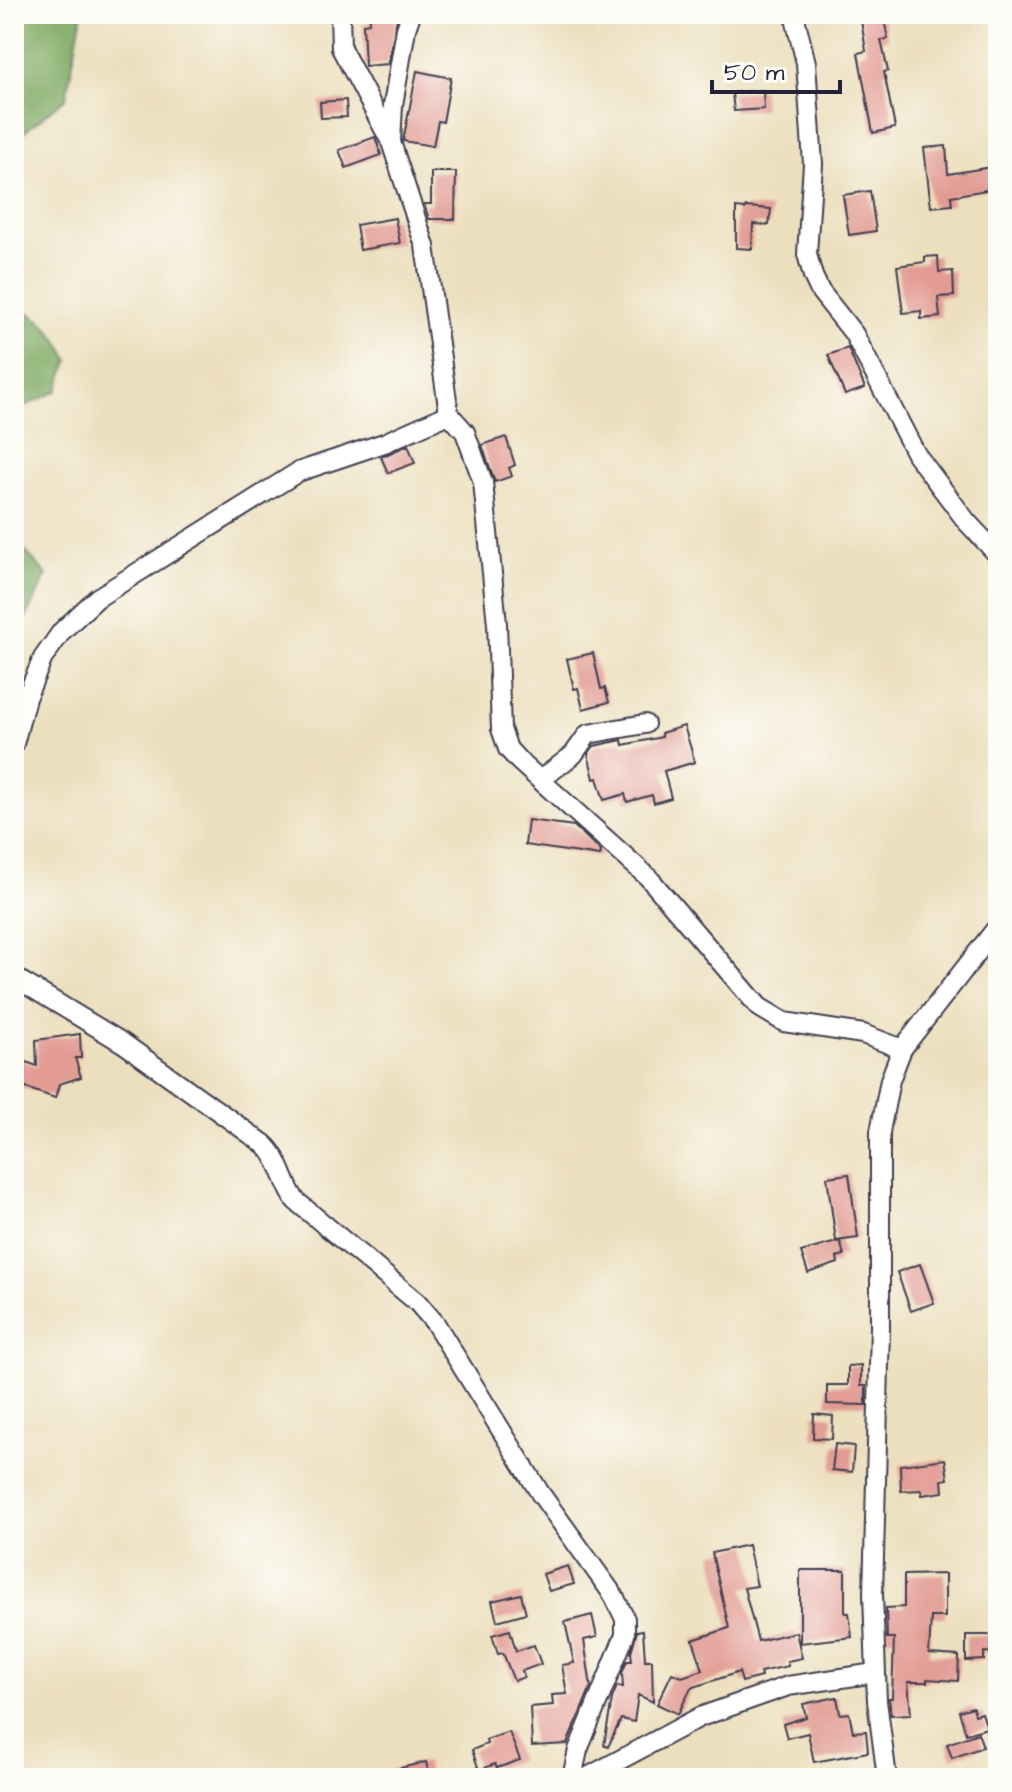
<svg xmlns="http://www.w3.org/2000/svg" width="1012" height="1792" font-family="'Architects Daughter',sans-serif">
<style>
.forest{fill:#7ba861;stroke:#4e654e;stroke-width:2}
.building{fill:#e29c94}
.lines{fill:none;stroke-linecap:round;stroke-linejoin:round}
.minor-casing{stroke:#403e4f;stroke-width:22}
.minor{stroke:#fff;stroke-width:18}
</style>
<rect width="100%" height="100%" fill="#fdfcf7"/>
<filter id="ink" filterUnits="userSpaceOnUse"><feTurbulence type="fractalNoise" baseFrequency=".0125" numOctaves="2"/><feDisplacementMap in="SourceGraphic" scale="16" xChannelSelector="R" yChannelSelector="G"/><feConvolveMatrix kernelMatrix="1 2 1 2 8 2 1 2 1" color-interpolation-filters="sRGB"/></filter>
<filter id="wash" filterUnits="userSpaceOnUse"><feTurbulence type="fractalNoise" baseFrequency=".006" numOctaves="4" result="noise"/><feDisplacementMap in="SourceGraphic" scale="32" xChannelSelector="R" yChannelSelector="G"/><feGaussianBlur stdDeviation="1.8" result="paint"/><feColorMatrix in="noise" values="0 0 0 0 0 0 0 0 0 0 0 0 0 0 0 0 0 1.4 0 .05"/><feComposite in="paint" operator="in"/></filter>
<g filter="url(#wash)">
<rect width="100%" height="100%" fill="#ecdfbe"/>
<g class="forest">
<polygon points="14,14 82,14 66,98 14,140"/>
<path d="M14,307c28,7 42,28 55,53l-12,31 -32,15 -11,2z"/>
<polygon points="14,539 47,575 14,642"/>
</g>
<g id="blocks">
<g class="building">
<polygon points="371,14 398,14 388,64 365,66 363,24 369,23"/>
<polygon points="860,14 883,14 888,39 881,40 888,71 884,72 895,128 873,133 858,53 866,51"/>
<polygon points="417,71 451,78 443,122 438,121 433,146 403,141"/>
<polygon points="763,90 764,109 734,111 732,93"/>
<polygon points="346,100 347,117 321,118 320,102"/>
<polygon points="375,137 381,155 346,168 339,150"/>
<polygon points="946,146 948,174 998,166 998,188 951,196 952,205 931,207 924,148"/>
<polygon points="431,172 456,172 455,219 429,219 424,204 431,204"/>
<polygon points="870,191 876,231 849,235 843,195"/>
<polygon points="746,207 771,209 769,225 753,224 752,249 736,248 736,208 745,209"/>
<polygon points="395,218 400,243 360,250 356,225"/>
<polygon points="938,256 939,272 953,271 954,296 938,297 940,317 921,319 921,311 903,313 897,266 925,262 925,257"/>
<polygon points="848,348 865,388 845,395 828,355"/>
<polygon points="506,437 515,465 509,468 512,476 495,482 482,445"/>
<polygon points="408,445 415,463 388,473 381,457"/>
<polygon points="593,653 601,689 605,688 609,702 583,709 578,688 574,689 567,659"/>
<polygon points="684,726 695,762 664,771 671,798 654,803 652,795 627,802 625,794 604,800 597,778 594,779 588,754 594,746 622,740 623,745 662,737 661,733"/>
<polygon points="528,820 574,826 601,851 600,856 525,845"/>
<polygon points="80,1034 81,1058 75,1058 81,1077 59,1084 55,1098 14,1084 21,1060 37,1066 36,1040"/>
<polygon points="849,1174 858,1238 836,1241 827,1177"/>
<polygon points="840,1241 844,1255 837,1257 838,1263 808,1273 801,1252"/>
<polygon points="920,1264 934,1303 911,1311 897,1272"/>
<polygon points="861,1365 861,1386 866,1386 866,1405 827,1404 827,1385 848,1385 848,1366"/>
<polygon points="814,1414 833,1416 832,1439 813,1438"/>
<polygon points="835,1444 854,1446 852,1472 832,1470"/>
<polygon points="945,1459 948,1479 942,1480 943,1492 922,1495 922,1490 901,1491 900,1465"/>
<polygon points="748,1545 757,1586 744,1588 758,1641 796,1632 802,1658 787,1661 788,1666 760,1672 761,1677 742,1682 739,1672 691,1688 678,1714 657,1704 672,1673 682,1677 703,1670 693,1640 729,1628 712,1553"/>
<polygon points="568,1566 574,1584 549,1591 543,1574"/>
<polygon points="800,1570 845,1570 845,1613 849,1613 852,1637 800,1643"/>
<polygon points="945,1574 945,1617 931,1617 929,1654 959,1656 958,1681 927,1679 927,1682 908,1682 911,1714 891,1715 889,1698 892,1698 894,1638 887,1638 886,1608 904,1607 904,1575"/>
<polygon points="521,1594 526,1613 497,1621 492,1601"/>
<polygon points="592,1615 597,1637 584,1640 591,1687 567,1744 532,1746 530,1707 553,1705 552,1695 567,1694 562,1665 574,1663 565,1622"/>
<polygon points="510,1630 516,1651 534,1645 541,1664 522,1671 524,1677 514,1681 503,1653 498,1654 492,1635"/>
<polygon points="643,1630 645,1660 652,1660 653,1702 638,1695 634,1722 621,1719 608,1747 604,1745 612,1699 617,1686 623,1687 622,1673 627,1661 632,1661 631,1652 637,1631"/>
<polygon points="966,1635 998,1635 998,1653 984,1652 984,1660 966,1661"/>
<polygon points="837,1697 840,1714 849,1713 853,1732 866,1731 868,1752 814,1762 808,1733 787,1738 783,1724 806,1717 803,1704"/>
<polygon points="973,1707 975,1715 982,1713 987,1728 966,1734 959,1711"/>
<polygon points="509,1732 520,1760 497,1768 495,1764 479,1770 472,1750 487,1744 486,1740"/>
<polygon points="978,1733 983,1747 952,1758 947,1744"/>
<polygon points="426,1762 430,1778 384,1778 383,1772"/>
</g>
</g>
</g>
<g filter="url(#ink)">
<use href="#blocks" fill-opacity="0" stroke="#403e4f" stroke-width="2"/>
<g class="lines">
<g class="minor-casing">
<g id="minor">
<polyline points="340,14 341,48 391,142"/>
<polyline points="411,14 406,29 393,105 391,142 425,246 449,414 465,432 483,482 497,624 501,729 508,749 519,761 648,877 759,1007 784,1022 863,1034 902,1049"/>
<polyline points="794,14 806,63 813,164 807,254 813,276 820,291 854,334 916,454 967,522 998,555"/>
<polyline points="14,744 26,698 43,658 62,631 97,598 298,472 384,443 449,414"/>
<polyline points="540,780 573,755 588,734 645,724"/>
<path d="M14,977l109,66 141,101c17,15 19,39 32,57l121,101 18,21 105,170 74,103 11,23v16l-47,115 -6,28"/>
<polyline points="586,1778 700,1717 788,1686 875,1673"/>
<polyline points="887,1778 877,1701 873,1595 880,1328 880,1132 890,1080 902,1049 998,926"/>
</g>
</g>
<use href="#minor" class="minor"/>
</g>
</g>
<rect width="1012" height="1792" fill="none" stroke="#fdfcf7" stroke-width="48"/>
<path d="M712 80v12h128v-12" fill="none" stroke="#22223b" stroke-width="4"/>
<text x="724" y="80" font-size="24" fill="#22223b" stroke="#fdfcf7" stroke-width="6" paint-order="stroke">50 m</text>
</svg>
